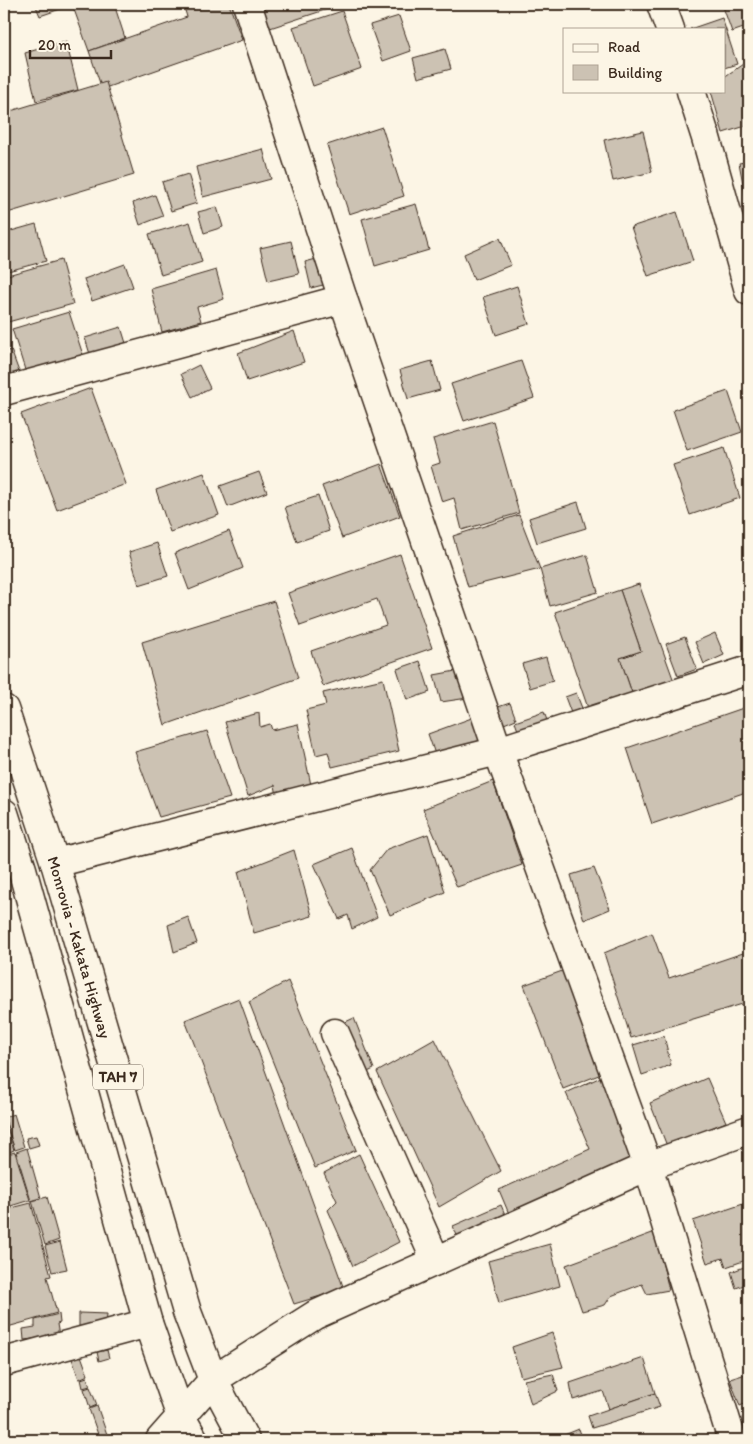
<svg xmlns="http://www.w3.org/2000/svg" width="753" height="1444" font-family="Itim,sans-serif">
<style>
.building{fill:#ccc2b3;stroke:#3b2a1e}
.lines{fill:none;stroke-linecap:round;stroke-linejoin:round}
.minor-casing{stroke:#3b2a1e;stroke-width:31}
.highway-casing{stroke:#3b2a1e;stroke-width:31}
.minor{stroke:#fcf5e5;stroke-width:28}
.highway{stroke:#fcf5e5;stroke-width:28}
.labels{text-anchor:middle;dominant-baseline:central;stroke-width:4.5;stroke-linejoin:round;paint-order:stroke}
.shield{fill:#fcf5e5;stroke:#75675a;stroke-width:1}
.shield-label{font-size:15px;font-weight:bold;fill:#3b2a1e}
.street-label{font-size:16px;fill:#3b2a1e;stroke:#fcf5e5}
</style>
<rect width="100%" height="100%" fill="#fcf5e5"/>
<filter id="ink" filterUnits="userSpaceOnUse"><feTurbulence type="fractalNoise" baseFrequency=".02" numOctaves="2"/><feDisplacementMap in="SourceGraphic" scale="10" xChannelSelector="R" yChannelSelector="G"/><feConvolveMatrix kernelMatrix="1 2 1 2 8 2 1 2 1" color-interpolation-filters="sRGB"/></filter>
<g filter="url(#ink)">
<g class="building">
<polygon points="35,4 65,4 66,7 40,16"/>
<polygon points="72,4 114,4 125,38 89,51"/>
<polygon points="183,4 229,4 242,40 102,89 89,51 187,17"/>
<polygon points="259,4 343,4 267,29"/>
<polygon points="722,4 749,4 749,26 732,32"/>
<polygon points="342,11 362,69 313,86 293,27"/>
<polygon points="399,16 411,51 383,61 370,25"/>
<polygon points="722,18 737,64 724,68 724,29 690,29"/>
<polygon points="66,41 78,90 36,101 25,53"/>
<polygon points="445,49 451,69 418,78 413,58"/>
<polygon points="749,60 749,125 723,133 711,91 724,91 724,77"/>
<polygon points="106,82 134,175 4,214 4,113"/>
<polygon points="382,127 404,196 349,214 327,145"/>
<polygon points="643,131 652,172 613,181 604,140"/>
<polygon points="263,149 271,179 203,197 196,167"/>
<polygon points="749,161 749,204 747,204 739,163"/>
<polygon points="188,174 197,203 171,211 162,182"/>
<polygon points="155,195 163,216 140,225 133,203"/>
<polygon points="416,204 429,250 375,266 362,219"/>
<polygon points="217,207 223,227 204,233 198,212"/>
<polygon points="677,212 693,261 648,276 631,227"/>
<polygon points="190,222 202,262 161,275 149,234"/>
<polygon points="36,224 46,261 4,272 4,233"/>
<polygon points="500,238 511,265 474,280 464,254"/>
<polygon points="291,241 299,274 268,281 260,248"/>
<polygon points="320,258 327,284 311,288 305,262"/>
<polygon points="61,260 73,304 8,322 4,305 4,276"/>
<polygon points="125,264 133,287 92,301 84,279"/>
<polygon points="216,270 224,299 197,307 201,321 162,332 151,289"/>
<polygon points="517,286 529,324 496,335 483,297"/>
<polygon points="69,312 83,355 26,373 12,329"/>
<polygon points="121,327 129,353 93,364 85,338"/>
<polygon points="294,331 304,362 247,381 238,353"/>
<polygon points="11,350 22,380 4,387 4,352"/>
<polygon points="432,361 440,390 408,399 400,370"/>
<polygon points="521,361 534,398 464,421 451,384"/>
<polygon points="199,365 210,388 192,397 181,374"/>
<polygon points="91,388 126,484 57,510 21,414"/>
<polygon points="728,391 742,432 687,451 673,410"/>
<polygon points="493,421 519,513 462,530 454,498 442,502 431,466 440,463 433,439"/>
<polygon points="724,448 740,498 690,515 673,465"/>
<polygon points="381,464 400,516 342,538 322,486"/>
<polygon points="259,472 267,492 228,507 220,486"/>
<polygon points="204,473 219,515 170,532 156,490"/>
<polygon points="318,496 329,531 297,542 285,507"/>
<polygon points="578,502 586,528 537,543 529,518"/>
<polygon points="519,515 540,569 468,587 453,536"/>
<polygon points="229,531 243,568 189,590 175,553"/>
<polygon points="157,543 168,576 139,585 129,552"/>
<polygon points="400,554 432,648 323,686 311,651 386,625 377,599 300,626 288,593"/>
<polygon points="587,555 598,592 550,606 540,569"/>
<polygon points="639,584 675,684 633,696 620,658 641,651 620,590"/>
<polygon points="620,590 641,651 620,658 633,696 589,711 555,612"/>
<polygon points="274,601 298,678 165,725 142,642"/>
<polygon points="715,633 724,655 704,664 695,642"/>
<polygon points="685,637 697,669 678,676 666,644"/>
<polygon points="546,657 553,681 530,688 522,664"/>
<polygon points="420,661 430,692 407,700 397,669"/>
<polygon points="461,670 468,698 441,702 434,675"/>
<polygon points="383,679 399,751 332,767 328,752 316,755 306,710 326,705 323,693"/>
<polygon points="576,693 582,708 571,713 565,697"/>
<polygon points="510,703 516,719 504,724 498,707"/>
<polygon points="749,706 749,791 652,824 627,748"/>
<polygon points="544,712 549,726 520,736 515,722"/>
<polygon points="259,713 260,727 270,724 272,730 298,724 311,785 277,796 275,785 248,796 225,722"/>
<polygon points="477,716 485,740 436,757 428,734"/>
<polygon points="207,731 230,798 159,817 135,752"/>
<polygon points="493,781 522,865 457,887 423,809"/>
<polygon points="428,834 445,892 390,915 370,870 387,849"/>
<polygon points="352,848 377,917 352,929 348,915 339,919 314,864"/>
<polygon points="294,850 312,916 254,933 238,872"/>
<polygon points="594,868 610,909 584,920 571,875"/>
<polygon points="188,917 197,943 174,952 168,925"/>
<polygon points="652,933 669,978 749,951 749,1002 631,1038 604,953"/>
<polygon points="565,970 604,1073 563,1089 524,985"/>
<polygon points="288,981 356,1150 315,1168 249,1002"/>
<polygon points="239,998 344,1289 294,1304 185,1020"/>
<polygon points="354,1018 374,1069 359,1076 339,1025"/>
<polygon points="664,1036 671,1065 642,1075 633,1045"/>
<polygon points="435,1039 501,1171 439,1207 377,1072"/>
<polygon points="603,1076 641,1163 512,1221 499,1190 590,1149 566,1093"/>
<polygon points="707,1078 726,1122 667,1146 650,1103"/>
<polygon points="14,1114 24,1147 15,1150 4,1117"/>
<polygon points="4,1117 14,1150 4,1154"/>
<polygon points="36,1136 39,1145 29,1148 26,1138"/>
<polygon points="27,1148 41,1198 31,1201 16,1152"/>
<polygon points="15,1152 30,1200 4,1208 4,1155"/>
<polygon points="359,1154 399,1242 353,1266 328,1210 337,1201 324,1173"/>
<polygon points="47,1197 59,1240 45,1245 32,1201"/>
<polygon points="749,1202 749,1259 726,1267 723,1258 707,1263 693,1221"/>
<polygon points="31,1203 51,1276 47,1277 57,1313 4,1328 4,1210"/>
<polygon points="501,1205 509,1224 461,1245 453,1226"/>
<polygon points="655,1232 669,1290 647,1294 642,1284 611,1296 605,1305 582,1311 566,1265"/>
<polygon points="60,1242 67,1269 52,1272 45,1246"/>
<polygon points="550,1244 560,1286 499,1303 488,1261"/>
<polygon points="749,1265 749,1297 748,1297 744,1285 736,1288 731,1272"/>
<polygon points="79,1313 107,1314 106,1328 79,1328"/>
<polygon points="59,1314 60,1323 57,1324 59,1336 24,1340 23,1329 35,1327 35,1320"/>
<polygon points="552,1333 563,1367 521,1377 512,1347"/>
<polygon points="79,1350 88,1375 79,1379 70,1353"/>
<polygon points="107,1350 109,1358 99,1361 97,1352"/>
<polygon points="644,1358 655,1393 609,1409 603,1391 573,1400 570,1383"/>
<polygon points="749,1373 749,1402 740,1406 730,1379"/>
<polygon points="553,1374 558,1391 531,1404 524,1380"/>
<polygon points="87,1377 90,1386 83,1388 81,1379"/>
<polygon points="90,1387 97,1405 90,1408 84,1389"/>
<polygon points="655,1393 660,1407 592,1428 588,1416"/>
<polygon points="97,1406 109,1440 100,1440 89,1409"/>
<polygon points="579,1429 583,1440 552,1440"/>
</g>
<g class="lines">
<g class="minor-casing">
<g id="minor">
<polyline points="247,4 343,299 498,751 648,1166 732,1440"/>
<polyline points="661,4 670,29"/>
<polyline points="691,91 706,138 749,291"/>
<polyline points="4,391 343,299"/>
<polyline points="55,863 498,751 749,670"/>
<polyline points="335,1033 436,1261"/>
<polyline points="4,1362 148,1323"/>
<polyline points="160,1440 213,1380 315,1315 648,1166 749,1130"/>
</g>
</g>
<g class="highway-casing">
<g id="highway">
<path id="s1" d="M4,709l51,154 132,449 26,68 32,60"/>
<polyline points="4,813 22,869 148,1323 181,1417 194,1440"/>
</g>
</g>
<use href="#minor" class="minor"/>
<use href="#highway" class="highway"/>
</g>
</g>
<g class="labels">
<rect class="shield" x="93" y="1064.5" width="50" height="25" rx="4"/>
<g class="shield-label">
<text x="118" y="1077">TAH 7</text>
</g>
<g class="street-label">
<text stroke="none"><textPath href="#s1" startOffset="250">Monrovia - Kakata Highway</textPath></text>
</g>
</g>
<rect width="753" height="1444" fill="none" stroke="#fcf5e5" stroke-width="20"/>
<rect x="10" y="10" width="733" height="1424" fill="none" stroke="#3b2a1e" stroke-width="2" filter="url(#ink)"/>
<rect x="563" y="28" width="162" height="65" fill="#fcf5e5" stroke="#afa495"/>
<rect x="573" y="44" width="25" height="8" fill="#fcf5e5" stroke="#afa495"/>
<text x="608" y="52" font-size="15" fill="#3b2a1e">Road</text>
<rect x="573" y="65" width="25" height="15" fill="#ccc2b3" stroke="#afa495"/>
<text x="608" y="78" font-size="15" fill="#3b2a1e">Building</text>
<path d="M30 50v8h81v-8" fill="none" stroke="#3b2a1e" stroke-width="2.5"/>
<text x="38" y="50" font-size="15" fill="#3b2a1e" stroke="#fcf5e5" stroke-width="4" paint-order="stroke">20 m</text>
</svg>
